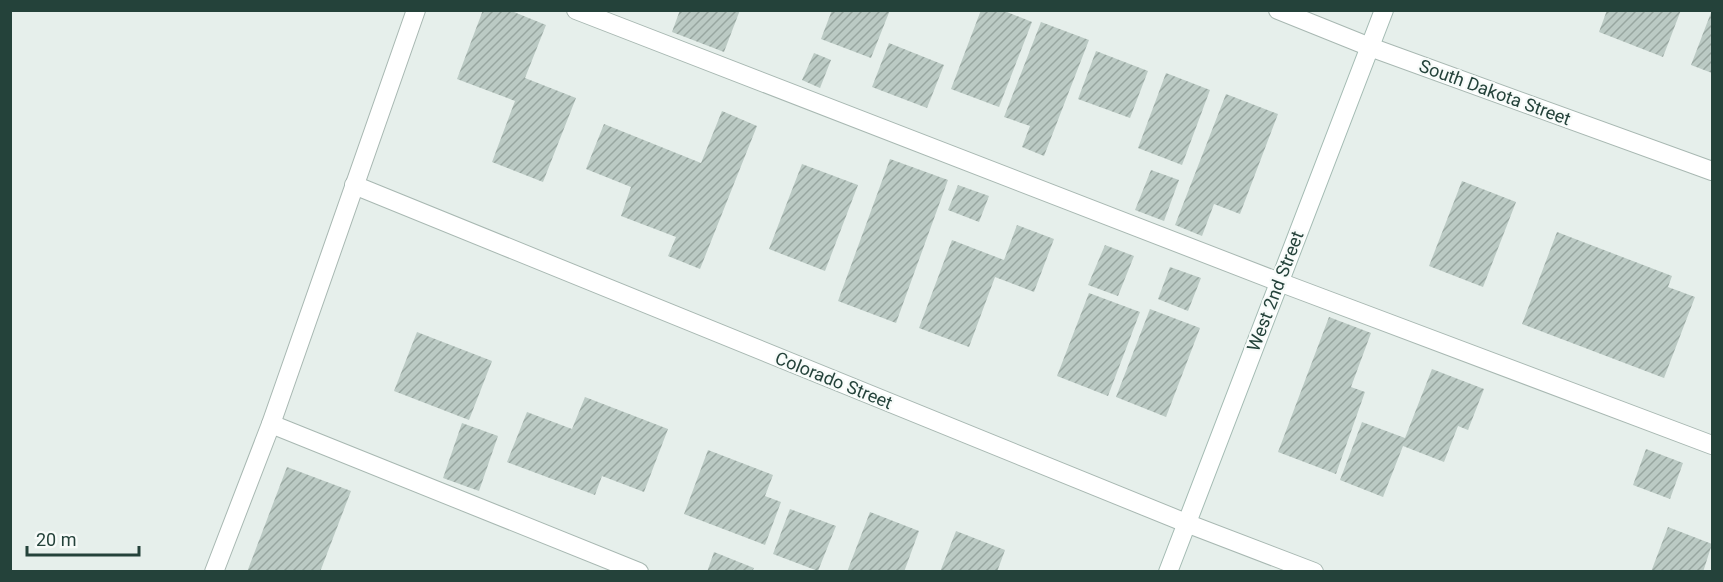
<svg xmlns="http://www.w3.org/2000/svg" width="1723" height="582" font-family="Roboto,sans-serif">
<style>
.building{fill:url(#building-hatch)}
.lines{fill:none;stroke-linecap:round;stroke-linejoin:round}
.lane-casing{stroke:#a8b8b2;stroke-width:20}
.street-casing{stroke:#a8b8b2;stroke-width:20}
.secondary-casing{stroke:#a4bbb3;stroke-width:20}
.lane{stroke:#fff;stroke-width:18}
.street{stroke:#fff;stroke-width:18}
.secondary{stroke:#fff;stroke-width:18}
.labels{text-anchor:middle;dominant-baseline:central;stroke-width:4.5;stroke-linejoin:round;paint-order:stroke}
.street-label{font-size:18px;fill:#24423a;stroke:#f7fbf9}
</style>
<defs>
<pattern id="building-hatch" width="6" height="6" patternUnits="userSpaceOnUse" patternTransform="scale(1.5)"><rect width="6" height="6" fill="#bbcac4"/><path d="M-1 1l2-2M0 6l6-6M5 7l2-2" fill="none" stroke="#98a6a0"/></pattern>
</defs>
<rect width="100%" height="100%" fill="#e6efeb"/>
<g class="building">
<polygon points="483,10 509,10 546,25 525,78 576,98 543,182 492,162 515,101 457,79"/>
<polygon points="680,10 740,10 724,52 672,32"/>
<polygon points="832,10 890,10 871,58 821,39"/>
<polygon points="981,10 1002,10 1032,22 999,107 951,89"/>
<polygon points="1607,10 1681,10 1663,57 1599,32"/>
<polygon points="1712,10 1712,73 1691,65"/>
<polygon points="1041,22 1089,40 1044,156 1022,147 1030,126 1004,117"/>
<polygon points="889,43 944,65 927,108 872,87"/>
<polygon points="1096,51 1148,71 1130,118 1078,99"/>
<polygon points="814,53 831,60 820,88 802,80"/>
<polygon points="1166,73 1210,90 1182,165 1138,148"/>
<polygon points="1226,94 1278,114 1240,214 1214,204 1202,236 1175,225"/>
<polygon points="722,111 757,126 700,269 668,256 676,237 621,216 631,187 586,169 604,124 701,163"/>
<polygon points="890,159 948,180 896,323 838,301"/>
<polygon points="802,164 858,185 825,271 769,249"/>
<polygon points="1151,170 1179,180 1164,221 1135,210"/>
<polygon points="1462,181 1516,202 1483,287 1429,266"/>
<polygon points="958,185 989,196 979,222 948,210"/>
<polygon points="1017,225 1054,239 1034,292 995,277 969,347 919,328 952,240 1004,260"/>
<polygon points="1557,232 1672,276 1668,287 1695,297 1664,378 1522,324"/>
<polygon points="1105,245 1134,256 1118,296 1088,285"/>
<polygon points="1170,267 1201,278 1188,311 1158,299"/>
<polygon points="1089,293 1140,312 1108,396 1057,376"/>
<polygon points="1150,309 1200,328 1166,417 1116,397"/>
<polygon points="1329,317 1371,333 1351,387 1365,392 1336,474 1278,452"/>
<polygon points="417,332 492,361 469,420 394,391"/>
<polygon points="1432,369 1484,389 1468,430 1458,426 1444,462 1403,446 1383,497 1340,480 1362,422 1405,438"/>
<polygon points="585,397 668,429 644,492 602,476 595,495 507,462 527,412 572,429"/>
<polygon points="462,423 498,436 479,491 443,478"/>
<polygon points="1646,449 1683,463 1670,499 1633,485"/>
<polygon points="708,450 773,475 765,496 781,502 765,545 684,514"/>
<polygon points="287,467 351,491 320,572 247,572"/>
<polygon points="790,509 836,526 818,571 773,554"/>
<polygon points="870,512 919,531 904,572 847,572"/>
<polygon points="1668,527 1712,544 1703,572 1651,572"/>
<polygon points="956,531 1005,550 997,572 940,572"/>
<polygon points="714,552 754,568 752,572 707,572"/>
</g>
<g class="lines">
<g class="lane-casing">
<g id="lane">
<polyline points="576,10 1279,282 1712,445"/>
<polyline points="271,424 639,572"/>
<polyline points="214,572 271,424 416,10"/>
</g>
</g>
<g class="street-casing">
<g id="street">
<polyline points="1278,10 1370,47 1712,171"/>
<polyline points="354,185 1186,523 1314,572"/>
</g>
</g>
<g class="secondary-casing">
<polyline id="secondary" points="1168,572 1384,10"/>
</g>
<use href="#lane" class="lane"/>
<use href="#street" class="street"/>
<use href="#secondary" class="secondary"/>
</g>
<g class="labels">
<g class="street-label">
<text transform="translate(1495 92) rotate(20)">South Dakota Street</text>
<text transform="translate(1275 291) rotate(-69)">West 2nd Street</text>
<text transform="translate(834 380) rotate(22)">Colorado Street</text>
</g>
</g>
<rect width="1723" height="582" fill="none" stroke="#24423a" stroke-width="24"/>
<path d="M27 546v9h112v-9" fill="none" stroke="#24423a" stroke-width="3"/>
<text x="36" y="546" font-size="18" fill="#24423a" stroke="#f7fbf9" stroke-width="4.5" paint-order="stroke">20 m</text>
</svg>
